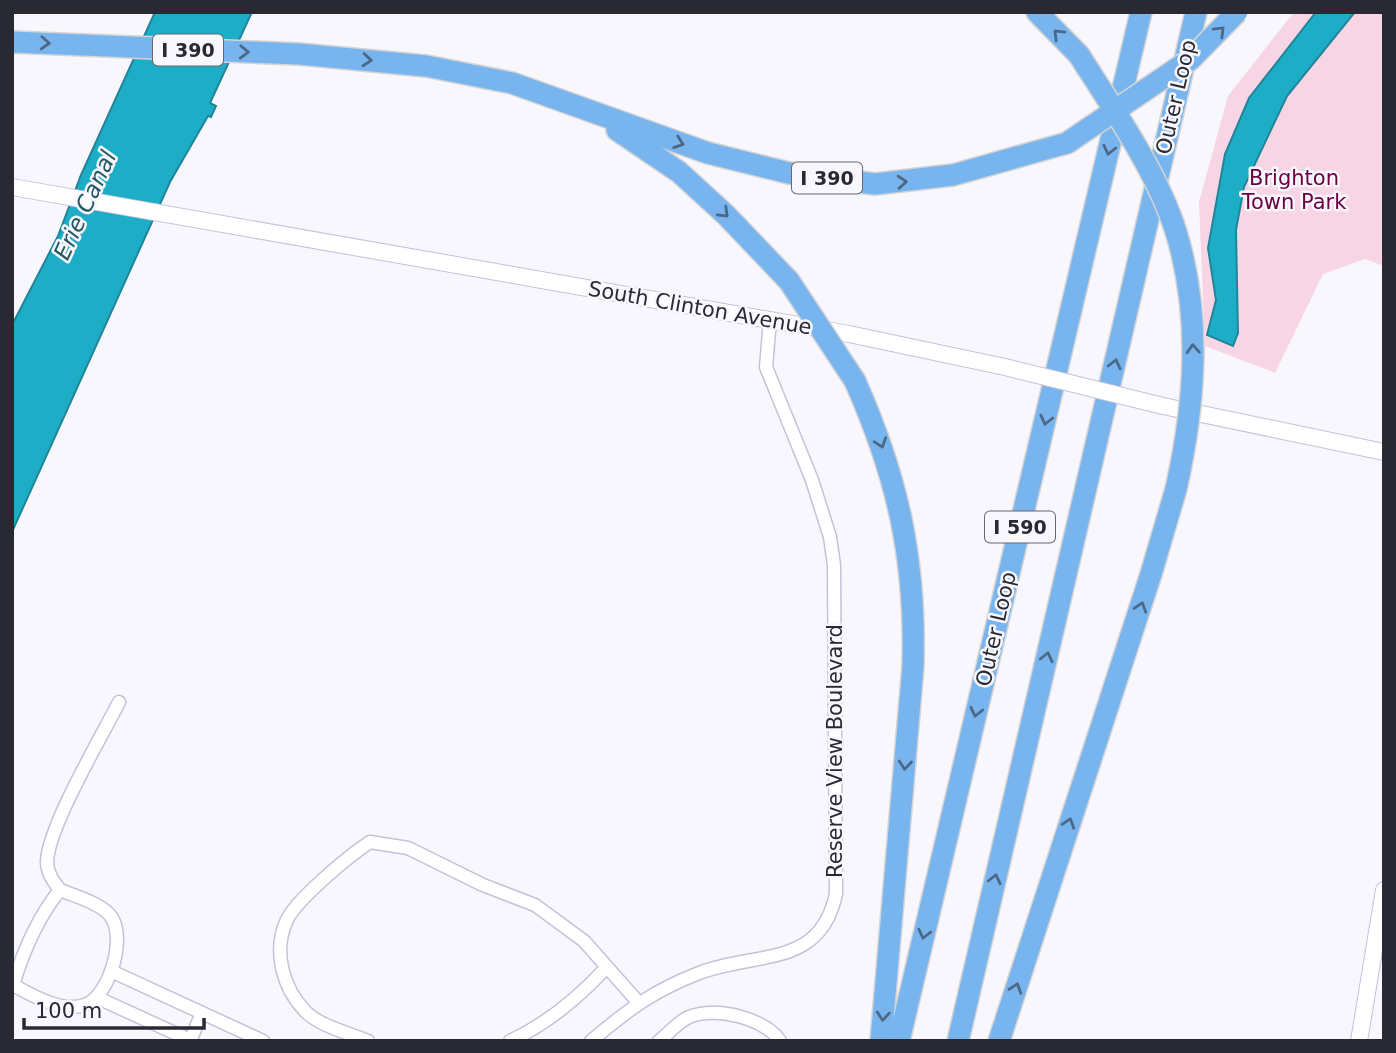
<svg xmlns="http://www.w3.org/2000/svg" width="1396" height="1053" font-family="'DejaVu Sans',sans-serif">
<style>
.green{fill:#f8d5e4}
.water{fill:#1eadc7;stroke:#21859a;stroke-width:2}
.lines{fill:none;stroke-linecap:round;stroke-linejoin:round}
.street-casing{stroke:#c1c3db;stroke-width:15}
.secondary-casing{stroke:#c1c3db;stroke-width:18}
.highway-casing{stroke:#d4d4d6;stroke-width:24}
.street{stroke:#fff;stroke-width:12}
.secondary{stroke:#fff;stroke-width:16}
.highway{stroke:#78b5ee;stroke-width:21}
.secondary-bridge-casing{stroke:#c1c3db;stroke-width:18;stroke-linecap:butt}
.highway-bridge-casing{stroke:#d4d4d6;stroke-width:24;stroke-linecap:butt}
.secondary-bridge{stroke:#fff;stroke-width:16}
.highway-bridge{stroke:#78b5ee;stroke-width:21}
.oneway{stroke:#4c6887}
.labels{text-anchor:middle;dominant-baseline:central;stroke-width:5;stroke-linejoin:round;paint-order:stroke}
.shield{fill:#f7f7fd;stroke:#66676f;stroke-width:2}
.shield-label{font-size:19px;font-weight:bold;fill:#282932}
.street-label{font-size:21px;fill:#282932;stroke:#f7f7fd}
.park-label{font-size:21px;fill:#6b0044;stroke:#f7f7fd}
.water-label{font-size:23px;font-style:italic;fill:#245964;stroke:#f7f7fd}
</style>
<rect width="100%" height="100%" fill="#f7f7fd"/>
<polygon class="green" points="1294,12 1384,12 1384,266 1365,259 1323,274 1275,373 1205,346 1199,202 1228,96"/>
<g class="water">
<polygon points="155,12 252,12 210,103 216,106 211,117 208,116 170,182 12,532 12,325 58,236 81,175"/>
<polygon points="1316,12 1355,12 1287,96 1244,187 1236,230 1238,333 1233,346 1207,335 1216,300 1208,248 1225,154 1249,98"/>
</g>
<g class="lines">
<g class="street-casing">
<g id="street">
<path d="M60,890c15,6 37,12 49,24 19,20 1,82 -24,91 -23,8 -52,-9 -72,-20 10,-33 25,-68 47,-95z"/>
<path d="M60,890c-7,-9 -13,-17 -13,-29 2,-36 54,-123 72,-159"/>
<polyline points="111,971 263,1041"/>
<polyline points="98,998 192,1041"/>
<polyline points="190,1041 202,1013"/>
<path d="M368,1041c-19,-8 -49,-15 -63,-30 -22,-23 -32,-59 -19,-89 8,-21 64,-67 84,-80l38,6 75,37 52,20 49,36 54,61"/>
<path d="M510,1041c37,-17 68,-43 96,-73"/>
<path d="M591,1041c38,-32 62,-50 108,-68 57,-22 121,-4 137,-79l-2,-329 -4,-28 -18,-57 -46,-113 4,-47"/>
<path d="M659,1041c9,-7 20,-20 30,-24 26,-11 76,1 91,24"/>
</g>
</g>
<g class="secondary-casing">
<g id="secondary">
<polyline points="12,187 849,334 1005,367"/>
<polyline points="1163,406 1384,452"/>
<polyline points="1359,1041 1384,890"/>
</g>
</g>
<g class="highway-casing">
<g id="highway">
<polyline points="1037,12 1079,55"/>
<polyline points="12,42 299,54 426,66 512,83 708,153 789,173 875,184 953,175 1067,143"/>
<polyline points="617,130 679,172 726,215 789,281"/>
<path d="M855,381c43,97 61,179 58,285l-32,375"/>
<polyline points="899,1041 1141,12"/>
<polyline points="958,1041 1196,12"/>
<polyline points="999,1041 1151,574 1176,489"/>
</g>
</g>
<use href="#street" class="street"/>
<use href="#secondary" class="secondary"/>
<use href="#highway" class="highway"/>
<g class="secondary-bridge-casing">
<polyline id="secondary-bridge" points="1005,367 1163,406"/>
</g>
<g class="highway-bridge-casing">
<g id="highway-bridge">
<path d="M1079,55c33,52 79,118 97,177 26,85 19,172 0,257"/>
<polyline points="1067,143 1191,59 1237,12"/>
<polyline points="789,281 855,381"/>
</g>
</g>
<use href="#secondary-bridge" class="secondary-bridge"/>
<use href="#highway-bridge" class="highway-bridge"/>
</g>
<defs><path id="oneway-chevron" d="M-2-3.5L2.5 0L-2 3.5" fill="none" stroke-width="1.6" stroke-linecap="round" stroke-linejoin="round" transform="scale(1.75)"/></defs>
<g class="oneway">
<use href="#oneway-chevron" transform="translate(1220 31) rotate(-45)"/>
<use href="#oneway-chevron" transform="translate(1058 34) rotate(-135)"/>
<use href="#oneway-chevron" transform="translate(45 43) rotate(3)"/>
<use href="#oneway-chevron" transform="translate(244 52) rotate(2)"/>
<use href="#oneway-chevron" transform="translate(367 60) rotate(5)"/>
<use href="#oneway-chevron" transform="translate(679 143) rotate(19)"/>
<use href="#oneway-chevron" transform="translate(1109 150) rotate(103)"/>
<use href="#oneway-chevron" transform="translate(902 182) rotate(-4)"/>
<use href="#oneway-chevron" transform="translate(724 213) rotate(44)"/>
<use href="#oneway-chevron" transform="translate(1193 349) rotate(-93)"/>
<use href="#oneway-chevron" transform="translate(1115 364) rotate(-77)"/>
<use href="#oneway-chevron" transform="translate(1046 420) rotate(103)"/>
<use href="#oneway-chevron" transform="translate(881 443) rotate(71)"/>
<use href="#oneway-chevron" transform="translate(1141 607) rotate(-72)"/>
<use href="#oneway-chevron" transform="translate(1047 657) rotate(-77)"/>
<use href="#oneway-chevron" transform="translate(976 712) rotate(103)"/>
<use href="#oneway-chevron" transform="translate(905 765) rotate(95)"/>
<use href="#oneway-chevron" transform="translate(1069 823) rotate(-72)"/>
<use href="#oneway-chevron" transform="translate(995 879) rotate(-77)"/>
<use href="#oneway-chevron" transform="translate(924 934) rotate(103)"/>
<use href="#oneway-chevron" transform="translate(1016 988) rotate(-72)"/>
<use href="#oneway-chevron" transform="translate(883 1016) rotate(95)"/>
</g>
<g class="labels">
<g class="shield">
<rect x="153" y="34.5" width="70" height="31" rx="5"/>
<rect x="792" y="162.5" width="70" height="31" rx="5"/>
<rect x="985" y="511.5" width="70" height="31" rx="5"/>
</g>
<g class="shield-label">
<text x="188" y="50">I 390</text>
<text x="827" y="178">I 390</text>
<text x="1020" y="527">I 590</text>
</g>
<g class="street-label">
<text transform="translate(1176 97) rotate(-77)">Outer Loop</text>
<text transform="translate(700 308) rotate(10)">South Clinton Avenue</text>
<text transform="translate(996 629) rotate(-77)">Outer Loop</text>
<text transform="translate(835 751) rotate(-90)">Reserve View Boulevard</text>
</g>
<g class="park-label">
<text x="1294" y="178">Brighton<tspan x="1294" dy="24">Town Park</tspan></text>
</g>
<g class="water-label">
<text transform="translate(85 205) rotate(-65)">Erie Canal</text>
</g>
</g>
<rect width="1396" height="1053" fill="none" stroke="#282932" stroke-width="28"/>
<path d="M24 1018v10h180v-10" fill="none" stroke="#282932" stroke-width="3.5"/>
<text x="35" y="1018" font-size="21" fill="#282932" stroke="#f7f7fd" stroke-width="5" paint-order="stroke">100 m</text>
</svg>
